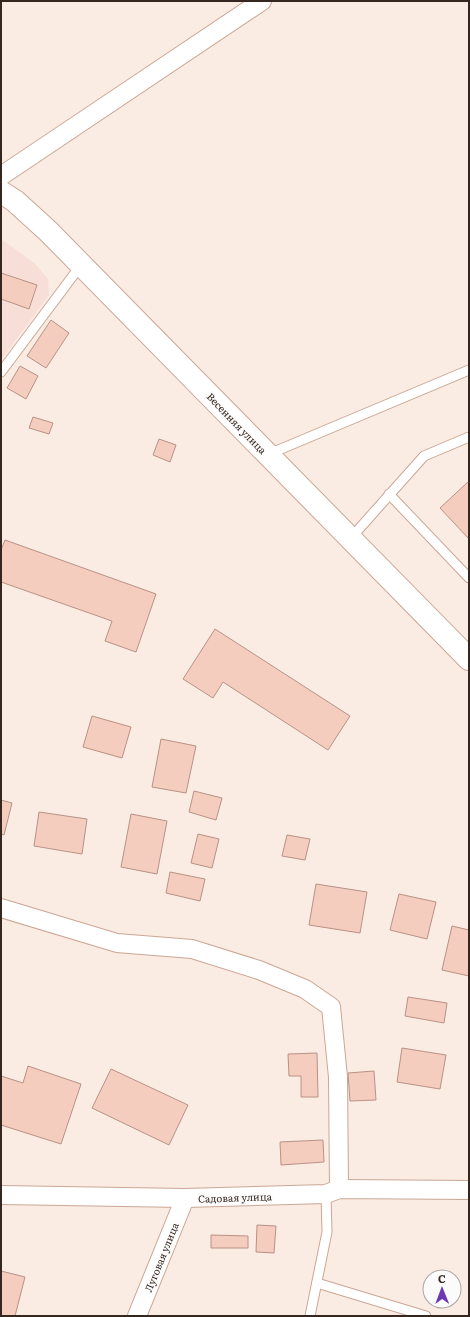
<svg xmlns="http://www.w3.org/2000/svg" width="470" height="1317" font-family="Literata,serif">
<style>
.industrial{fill:#f7ded6}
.building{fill:#f5cdbf;stroke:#b89285}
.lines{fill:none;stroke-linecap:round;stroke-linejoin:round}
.lane-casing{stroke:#cba794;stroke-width:11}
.street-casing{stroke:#cba794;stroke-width:20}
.secondary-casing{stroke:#cba794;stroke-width:24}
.lane{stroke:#fff;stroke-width:9}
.street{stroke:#fff;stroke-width:18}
.secondary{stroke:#fff;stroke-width:22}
.labels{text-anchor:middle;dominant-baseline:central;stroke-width:3;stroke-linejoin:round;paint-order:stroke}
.street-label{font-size:10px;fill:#35271f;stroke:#fbfbfb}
</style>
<rect width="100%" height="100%" fill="#faebe3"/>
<polygon class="industrial" points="1,239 34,263 48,279 49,295 1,360"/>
<g class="building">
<polygon points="1,273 37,285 29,309 1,299"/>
<polygon points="51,320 69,333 46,368 27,356"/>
<polygon points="20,366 38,376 26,399 7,388"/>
<polygon points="33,417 53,423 49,434 29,428"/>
<polygon points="159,439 176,445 170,462 153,455"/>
<polygon points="469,481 469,539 440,508"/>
<polygon points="5,540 156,594 136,652 105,641 112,621 1,582 1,550"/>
<polygon points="215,629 350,716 328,750 223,682 213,698 183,679"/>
<polygon points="92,716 131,727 122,758 83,747"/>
<polygon points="161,739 196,746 186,793 152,787"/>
<polygon points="194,791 222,798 216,820 189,812"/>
<polygon points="1,800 12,803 4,835 1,834"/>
<polygon points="39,812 87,819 82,854 34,846"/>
<polygon points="131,814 167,821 157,874 121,867"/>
<polygon points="198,834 219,839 212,868 191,863"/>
<polygon points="287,835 310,839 305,860 282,856"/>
<polygon points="170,872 205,879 200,901 166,893"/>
<polygon points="316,884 367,892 360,933 309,925"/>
<polygon points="399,894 436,902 427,939 390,930"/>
<polygon points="452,926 469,930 469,976 442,970"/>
<polygon points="408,997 447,1003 444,1023 405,1016"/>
<polygon points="402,1048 446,1055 440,1089 397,1082"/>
<polygon points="317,1053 318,1097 301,1097 301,1076 289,1076 288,1054"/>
<polygon points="28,1066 81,1084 61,1144 1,1125 1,1076 23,1083"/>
<polygon points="111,1069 188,1105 169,1145 92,1108"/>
<polygon points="374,1071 376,1100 350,1101 348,1073"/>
<polygon points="323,1140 324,1162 281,1165 280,1142"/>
<polygon points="257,1225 276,1226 274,1253 256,1252"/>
<polygon points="211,1235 248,1236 248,1248 211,1248"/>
<polygon points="1,1271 25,1277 15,1316 1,1316"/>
</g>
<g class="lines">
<g class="lane-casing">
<g id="lane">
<polyline points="1,372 81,265"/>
<polyline points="269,454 469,370"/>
<polyline points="389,494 469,578"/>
<polyline points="350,539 424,456 469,437"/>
<polyline points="317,1283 426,1316"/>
<polyline points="310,1316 327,1232 326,1194"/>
</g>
</g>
<g class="street-casing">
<g id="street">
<polyline points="1,176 262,1"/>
<polyline points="1,908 117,943 192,949 259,970 305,989 331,1007 338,1077 339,1189"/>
<polyline points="1,1195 185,1198 326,1194 339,1189 469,1190"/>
<polyline points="137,1316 185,1198"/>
</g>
</g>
<g class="secondary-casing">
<polyline id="secondary" points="1,192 15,201 48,231 469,659"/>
</g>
<use href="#lane" class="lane"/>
<use href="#street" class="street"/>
<use href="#secondary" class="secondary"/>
</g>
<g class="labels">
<g class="street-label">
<text transform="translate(237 423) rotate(46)">Весенняя улица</text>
<text transform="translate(235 1197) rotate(-2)">Садовая улица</text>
<text transform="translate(161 1257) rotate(-68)">Луговая улица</text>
</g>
</g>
<rect width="470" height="1317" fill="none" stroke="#35271f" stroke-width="4"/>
<g transform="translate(442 1289) rotate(359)"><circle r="19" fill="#fbfbfb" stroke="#aca6a3"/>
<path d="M0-3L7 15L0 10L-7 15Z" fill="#6e39b0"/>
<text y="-6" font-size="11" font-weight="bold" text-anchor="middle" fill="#35271f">С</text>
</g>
</svg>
